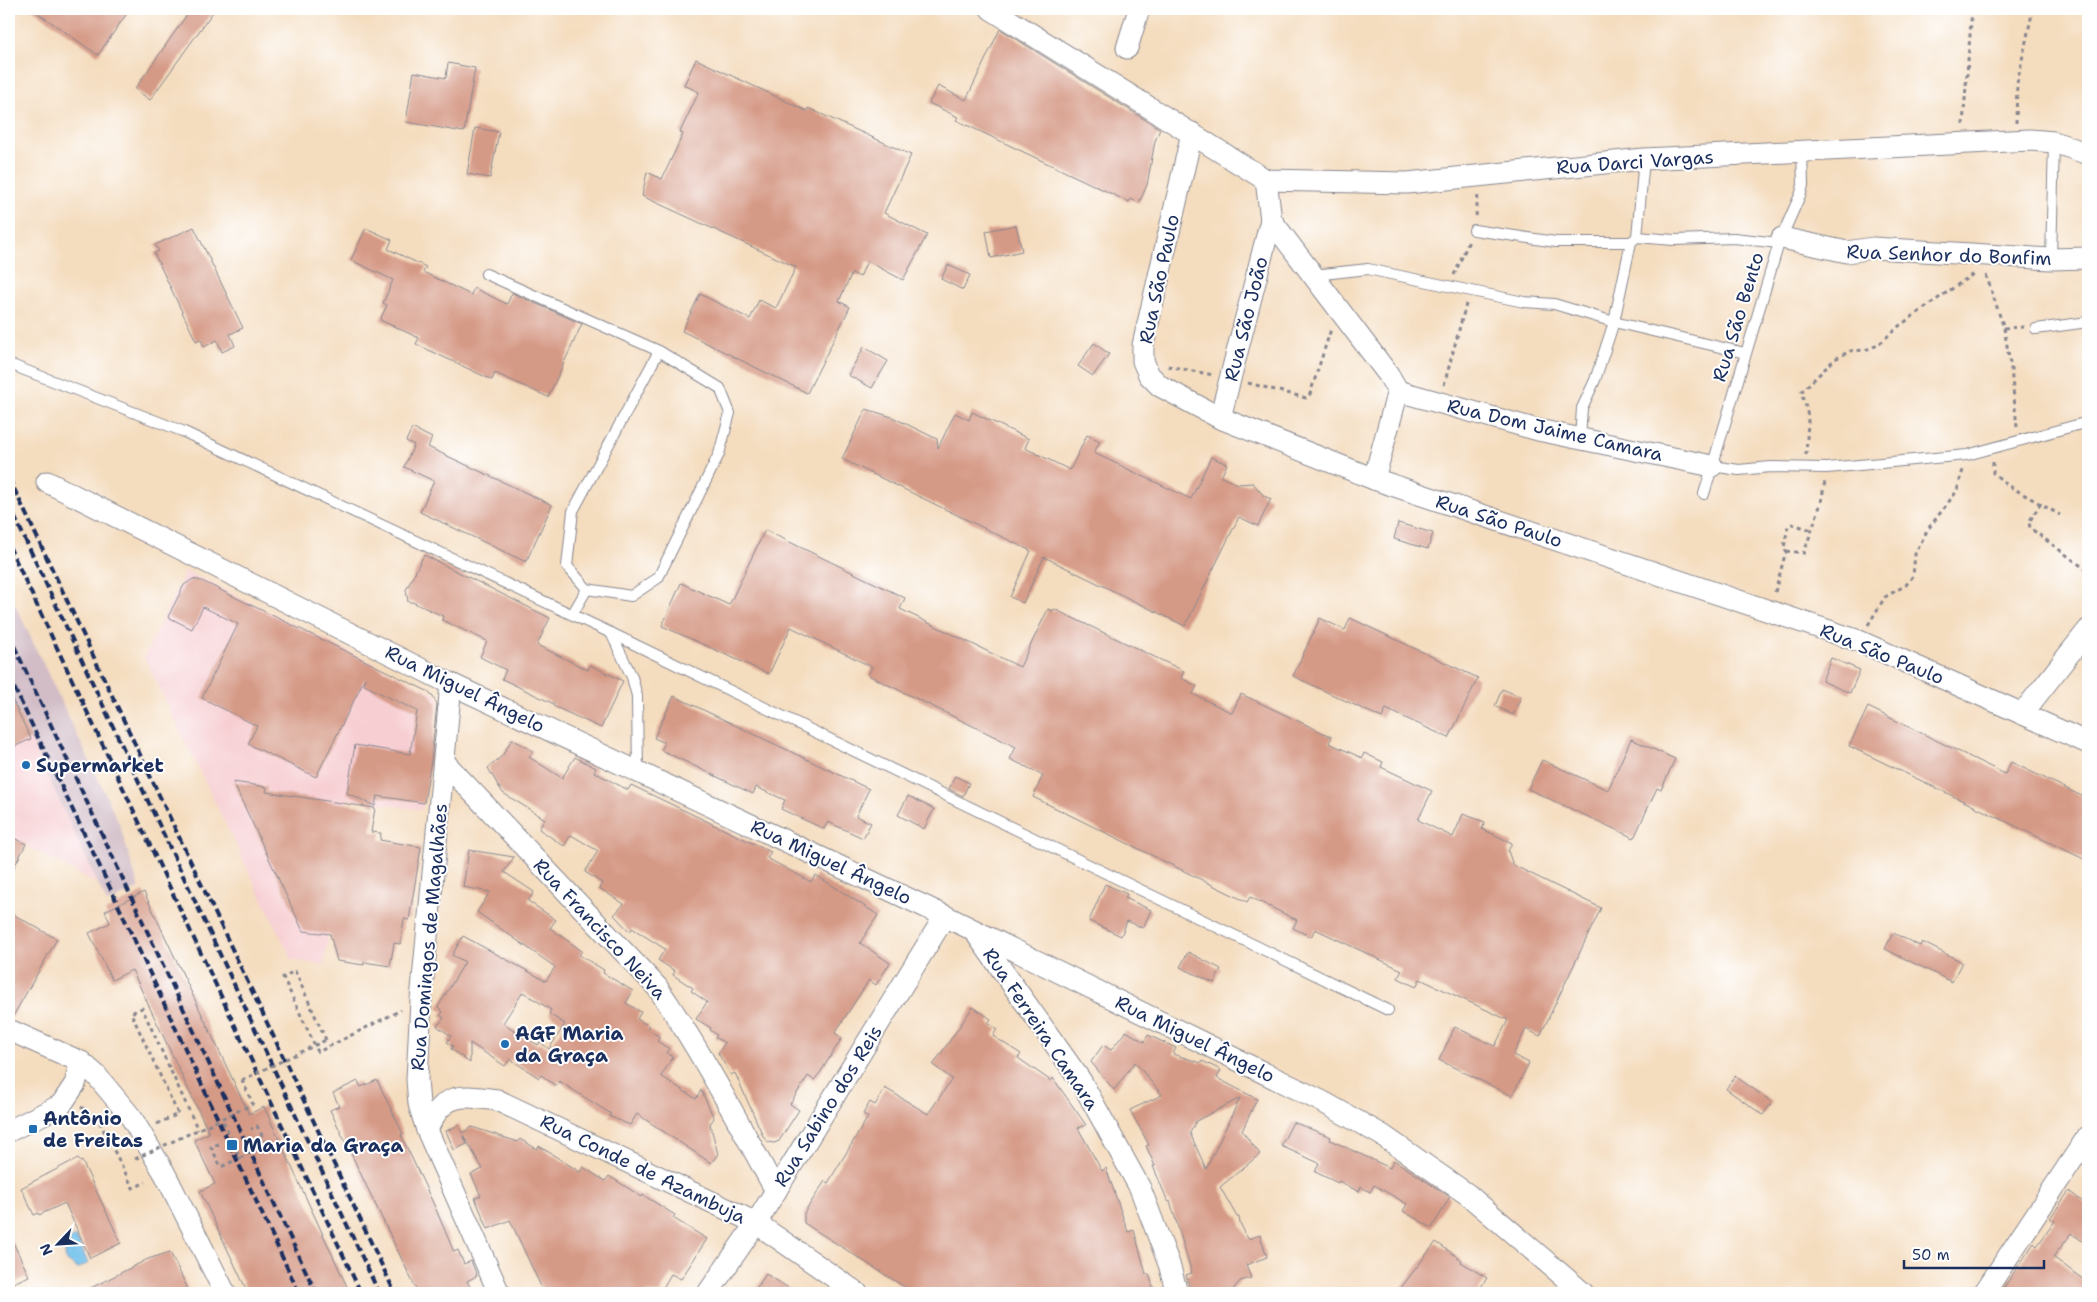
<svg xmlns="http://www.w3.org/2000/svg" width="2097" height="1302" font-family="'Shantell Sans',sans-serif">
<style>
.built{fill:#f7cfd3}
.industrial{fill:#d2bdc7}
.water{fill:#6fc0eb;stroke:#4578a4}
.building{fill:#d59a86;fill-rule:evenodd}
.lines{fill:none;stroke-linecap:round;stroke-linejoin:round}
.service-casing{stroke:#88868e;stroke-width:12}
.minor-casing{stroke:#88868e;stroke-width:23}
.path{stroke:#88868e;stroke-width:3;stroke-dasharray:4 4;stroke-linecap:butt}
.service{stroke:#fff;stroke-width:10}
.minor{stroke:#fff;stroke-width:21}
.rail{stroke:#1b2f5e;stroke-width:4;stroke-dasharray:8 4;stroke-linecap:butt}
.path-bridge{stroke:#88868e;stroke-width:3;stroke-dasharray:4 4;stroke-linecap:butt}
.poi-dot{fill:#1f6fb2;stroke:#fff;stroke-width:2}
.labels{text-anchor:middle;dominant-baseline:central;stroke-width:4;stroke-linejoin:round;paint-order:stroke}
.street-label{font-size:19px;fill:#1b2f5e;stroke:#fff}
.poi-label{font-size:19px;font-weight:bold;fill:#1b2f5e;stroke:#fff;text-anchor:start}
</style>
<rect width="100%" height="100%" fill="#fff"/>
<filter id="ink" filterUnits="userSpaceOnUse"><feTurbulence type="fractalNoise" baseFrequency=".02" numOctaves="2"/><feDisplacementMap in="SourceGraphic" scale="10" xChannelSelector="R" yChannelSelector="G"/><feConvolveMatrix kernelMatrix="1 2 1 2 8 2 1 2 1" color-interpolation-filters="sRGB"/></filter>
<filter id="wash" filterUnits="userSpaceOnUse"><feTurbulence type="fractalNoise" baseFrequency=".0096" numOctaves="4" result="noise"/><feDisplacementMap in="SourceGraphic" scale="20" xChannelSelector="R" yChannelSelector="G"/><feGaussianBlur stdDeviation="1.12" result="paint"/><feColorMatrix in="noise" values="0 0 0 0 0 0 0 0 0 0 0 0 0 0 0 0 0 1.4 0 .05"/><feComposite in="paint" operator="in"/></filter>
<g filter="url(#wash)">
<rect width="100%" height="100%" fill="#f4dcbe"/>
<g class="built">
<polygon points="186,571 439,696 422,810 348,799 324,965 292,960 144,657"/>
<polygon points="9,695 97,878 95,883 9,836"/>
</g>
<polygon class="industrial" points="9,592 119,823 139,888 107,903 9,693"/>
<polygon class="water" points="76,1237 88,1263 78,1269 66,1260 65,1254 66,1241"/>
<g id="blocks">
<g class="building">
<polygon points="32,9 130,9 98,55"/>
<polygon points="191,9 215,9 150,100 135,89"/>
<polygon points="1000,29 1160,129 1155,141 1147,185 1139,203 1130,199 1129,202 956,120 958,117 929,103 938,86 966,100"/>
<polygon points="696,59 807,111 808,108 911,155 884,213 927,235 903,280 867,261 860,277 852,273 839,301 850,307 807,393 682,331 700,294 750,319 759,300 776,308 796,267 642,196 647,172 662,179 683,134 680,132 699,92 684,85"/>
<polygon points="448,63 475,68 464,132 406,122 414,72 446,78"/>
<polygon points="475,128 499,132 490,178 467,174"/>
<polygon points="1016,225 1022,251 991,258 986,231"/>
<polygon points="194,227 243,328 230,334 235,346 222,352 217,340 204,347 201,339 196,341 154,253 159,251 155,245"/>
<polygon points="366,228 392,240 388,249 426,267 423,272 471,295 474,288 507,304 512,293 582,324 548,397 495,373 492,380 416,344 419,338 380,320 387,305 383,303 393,280 351,260"/>
<polygon points="948,265 970,275 963,290 941,279"/>
<polygon points="1094,343 1109,354 1093,376 1078,366"/>
<polygon points="864,347 888,361 872,388 848,375"/>
<polygon points="866,409 892,417 937,439 938,448 955,413 969,420 972,412 1029,439 1025,448 1070,470 1087,435 1100,441 1094,453 1191,499 1211,457 1227,464 1221,477 1238,484 1253,483 1264,496 1271,499 1258,526 1239,517 1185,626 1044,557 1023,603 1010,597 1031,551 842,459"/>
<polygon points="412,428 432,438 428,447 552,505 526,562 420,512 434,481 404,467 414,445 406,441"/>
<polygon points="1398,523 1433,533 1428,549 1394,539"/>
<polygon points="765,530 905,598 900,609 1020,667 1048,609 1053,611 1054,609 1184,671 1181,678 1197,686 1193,694 1232,713 1241,694 1332,737 1329,743 1362,758 1364,753 1383,762 1381,767 1432,791 1418,820 1453,837 1463,814 1485,822 1482,829 1512,843 1508,851 1513,865 1601,908 1540,1036 1526,1029 1513,1055 1529,1063 1512,1096 1439,1060 1455,1027 1495,1046 1508,1020 1420,979 1416,987 1398,978 1402,970 1315,929 1311,937 1293,928 1297,920 1250,897 1247,902 1033,797 1043,775 1010,759 1016,747 868,675 872,667 791,627 769,674 662,626 681,583 729,605"/>
<polygon points="424,555 550,618 537,645 588,670 590,665 623,681 601,728 553,706 554,704 502,679 506,670 480,657 487,641 442,620 443,616 412,602 408,602 406,590"/>
<polygon points="193,579 202,581 427,691 433,697 437,704 431,760 424,803 377,796 375,806 347,793 355,745 410,754 417,711 364,685 365,678 316,777 248,744 257,726 202,698 238,624 203,607 192,629 168,617 184,585"/>
<polygon points="1320,618 1345,630 1350,618 1478,678 1449,738 1386,709 1382,718 1293,676"/>
<polygon points="1831,658 1860,670 1850,693 1822,681"/>
<polygon points="1502,689 1521,697 1513,715 1495,706"/>
<polygon points="9,693 31,739 9,749"/>
<polygon points="674,696 869,789 856,816 871,823 863,838 828,822 824,829 781,809 785,800 756,787 753,794 661,750 665,743 654,738"/>
<polygon points="1868,707 2005,774 2011,762 2088,799 2088,861 1849,746"/>
<polygon points="512,739 533,751 529,757 562,778 575,757 596,768 594,772 628,790 631,785 771,852 767,858 811,882 816,875 878,915 860,943 890,963 876,985 869,980 835,1033 842,1038 820,1073 814,1080 808,1076 790,1104 799,1110 779,1141 774,1143 768,1142 764,1138 735,1073 731,1075 718,1053 725,1043 715,1037 717,1035 710,1030 711,1028 696,1019 707,1002 691,991 693,988 673,975 675,971 658,960 665,949 632,928 630,932 614,915 624,904 599,888 602,883 585,872 598,851 571,835 564,846 539,829 545,819 503,793 499,787 488,768 502,756"/>
<polygon points="1631,739 1675,759 1661,790 1657,788 1634,838 1528,789 1542,760 1608,790"/>
<polygon points="955,776 969,783 963,796 949,789"/>
<polygon points="233,782 267,787 266,792 375,808 371,832 381,833 380,840 421,847 409,920 404,919 400,944 394,943 390,966 364,962 364,965 337,961 330,934 303,931"/>
<polygon points="908,796 934,809 924,829 898,815"/>
<polygon points="9,836 26,844 9,877"/>
<path d="M469,850l45,7 -10,15 30,20 -6,9 28,19 -6,8 32,23 -3,4 25,15 -1,3 30,18 -7,12 15,9 -4,7 12,7 -2,3 13,8 -3,4 12,8 -2,4 6,4 -12,19 35,23 5,-9 13,28 -4,6 8,30 -7,9 -74,-49 -7,11 -21,-9 2,-2 -52,-33 -3,5 -15,-11 -2,3 -29,-19 -5,7 -35,-23v20l-19,-14 2,-3 -6,-4 4,-6 -14,-10 7,-8 -4,-3 3,-3 -5,-5 27,-45 -13,-7 11,-19 83,45 9,-14 -78,-55 13,-20 -27,-5zM523,992l28,18 -2,4 16,10 -16,25 -9,-7 -2,3 -35,-22z"/>
<polygon points="1105,884 1127,894 1125,898 1151,910 1143,928 1127,921 1121,936 1089,921"/>
<polygon points="144,892 249,1114 264,1107 350,1293 248,1293 200,1191 215,1184 194,1140 209,1133 132,970 112,980 89,933 110,923 105,911"/>
<polygon points="9,912 57,939 12,1018 9,1018"/>
<polygon points="1893,933 1920,946 1922,942 1962,962 1952,982 1885,949"/>
<polygon points="1188,952 1221,969 1214,983 1180,967"/>
<polygon points="973,1007 991,1019 988,1023 997,1029 993,1036 1021,1054 1018,1058 1051,1081 1053,1078 1086,1125 1078,1128 1102,1171 1106,1168 1128,1232 1134,1230 1146,1274 1149,1274 1155,1293 914,1293 804,1223 804,1213 825,1181 828,1183 868,1117 863,1114 870,1102 875,1105 885,1088 928,1114 952,1079 933,1065"/>
<path d="M1126,1031l18,11 4,-7 28,13 -3,6 28,9 1,-2 19,9 -4,8 40,21 -15,32 18,23 -40,33 17,30h2l1,6 8,16 12,-4 7,22 -21,8 5,13 -11,3 -8,10 -8,2h-33l-5,-18 6,-2 -22,-72 -2,1 -15,-36h2l-9,-20 3,-1 -19,-35 32,-15 -27,-33 -21,28 -23,-28 12,-17 8,5zM1240,1098l-34,71 -16,-36 6,-12z"/>
<polygon points="1735,1076 1772,1102 1763,1115 1726,1089"/>
<polygon points="377,1080 403,1134 401,1135 434,1205 454,1252 458,1250 464,1264 471,1261 477,1276 467,1281 473,1293 418,1293 330,1110 339,1106 333,1093 358,1081 361,1087"/>
<polygon points="1293,1122 1331,1137 1330,1140 1390,1168 1394,1160 1450,1197 1432,1228 1403,1211 1407,1204 1374,1185 1370,1192 1361,1187 1359,1192 1339,1181 1338,1183 1315,1172 1319,1163 1281,1146"/>
<polygon points="459,1125 462,1133 472,1127 518,1142 520,1139 537,1149 539,1146 580,1172 583,1167 605,1181 609,1176 642,1197 643,1195 675,1215 673,1218 707,1239 681,1279 671,1274 660,1293 544,1293 510,1220 488,1229 475,1198 481,1196 471,1174 483,1169 463,1135 467,1144 454,1150 446,1131"/>
<polygon points="78,1158 80,1162 82,1161 121,1243 90,1258 65,1203 39,1215 38,1213 34,1215 21,1188"/>
<polygon points="2069,1191 2088,1206 2088,1246 2072,1233 2053,1257 2088,1283 2088,1293 2000,1293 2034,1243 2037,1246 2055,1221 2050,1218"/>
<polygon points="9,1234 29,1276 9,1285"/>
<polygon points="1436,1242 1462,1260 1461,1262 1487,1278 1477,1293 1397,1293"/>
<polygon points="170,1252 190,1293 81,1293 148,1259"/>
<polygon points="766,1274 797,1293 753,1293"/>
</g>
</g>
</g>
<g filter="url(#ink)">
<use href="#blocks" fill-opacity="0" stroke="#88868e" stroke-width="1"/>
<g class="lines">
<g class="service-casing">
<g id="service">
<polyline points="1474,230 1556,242 1631,242"/>
<polyline points="1637,237 1674,240 1734,238 1779,243"/>
<polyline points="2051,259 2054,142"/>
<polyline points="486,274 659,351 720,388 730,413 719,454 658,578 631,596 587,589 567,566 573,511 659,351"/>
<polyline points="1314,275 1368,269 1386,273 1524,302 1554,304 1614,322 1745,353"/>
<polyline points="2036,329 2088,322"/>
<polyline points="9,364 182,431 611,633 632,677 637,696 638,772"/>
<polyline points="1580,439 1582,408 1595,380 1614,322 1631,242 1637,237 1644,159"/>
<polyline points="1712,466 1739,470 1771,467 1827,468 1967,455 2088,422"/>
<polyline points="1704,494 1779,243 1801,193 1803,185 1802,151"/>
<polyline points="573,613 587,589"/>
<polyline points="611,633 1388,1010"/>
</g>
</g>
<g class="minor-casing">
<g id="minor">
<polyline points="991,9 1266,180 1407,183 1644,159 2030,140 2054,142 2088,154"/>
<polyline points="1127,48 1139,9"/>
<polyline points="1192,133 1143,345 1143,361 1149,375 1160,386 1220,418 1374,479 1859,641 2088,743"/>
<polyline points="1266,180 1271,220 1388,374 1398,391 1374,479"/>
<polyline points="1782,238 1847,252 1873,248 2051,259 2088,258"/>
<polyline points="1398,391 1538,430 1712,466"/>
<polyline points="1220,418 1271,220"/>
<polyline points="47,482 451,684 945,916 1323,1102 1382,1135 1467,1194 1583,1293"/>
<polyline points="451,684 421,1000 417,1080 419,1104 427,1130 499,1293"/>
<polyline points="2022,714 2088,630"/>
<path d="M445,763l212,224c45,65 81,135 119,204"/>
<polyline points="975,932 1081,1081 1140,1188 1169,1264 1177,1293"/>
<polyline points="9,1030 81,1062 96,1075 131,1117 165,1174 225,1293"/>
<path d="M427,1130c16,-38 33,-35 70,-30l259,123 101,70"/>
<polyline points="9,1131 61,1105 75,1084 81,1062"/>
<polyline points="708,1293 756,1223 945,916"/>
<polyline points="1984,1293 2088,1136"/>
</g>
</g>
<g class="path">
<polyline points="2016,123 2017,83 2033,9"/>
<polyline points="1963,125 1972,9"/>
<polyline points="1476,216 1478,195"/>
<polyline points="1454,275 1469,241"/>
<polyline points="1986,275 2004,328 2011,369 2017,427"/>
<polyline points="2004,328 2024,327"/>
<polyline points="1168,366 1213,375"/>
<polyline points="1248,383 1306,398 1310,394 1331,329"/>
<polyline points="1444,385 1466,304"/>
<polyline points="1806,455 1808,422 1807,410 1801,392 1835,359 1850,351 1865,350 1878,345 1899,326 1973,274"/>
<polyline points="1993,462 1993,473 2009,486 2060,515"/>
<polyline points="2041,503 2029,522 2030,528 2088,571"/>
<polyline points="1786,551 1804,553 1821,503 1825,481"/>
<polyline points="1775,592 1786,551 1784,548 1788,526 1792,524 1812,530"/>
<polyline points="1868,625 1885,597 1906,585 1913,576 1915,554 1928,529 1957,491 1963,470"/>
<polyline points="326,1040 295,971 283,977 318,1052 401,1010"/>
<polyline points="242,1080 253,1104"/>
<polyline points="81,1107 98,1119 133,1188 146,1182"/>
<polyline points="157,1124 178,1114 131,1013 142,1008 198,1130"/>
<polyline points="219,1144 211,1147 221,1167 240,1158 222,1119"/>
<polyline points="240,1158 267,1145 257,1126 251,1129"/>
</g>
<use href="#service" class="service"/>
<use href="#minor" class="minor"/>
<g class="rail">
<polyline points="9,478 395,1293"/>
<polyline points="9,505 379,1293"/>
<polyline points="9,546 361,1293"/>
<polyline points="9,635 316,1293"/>
<polyline points="9,677 112,892 299,1293"/>
</g>
<g class="path-bridge">
<polyline points="242,1080 326,1040"/>
<polyline points="135,1159 253,1104"/>
</g>
</g>
</g>
<g class="poi-dot">
<circle cx="26" cy="765" r="5"/>
<circle cx="505" cy="1044" r="5"/>
<rect x="28" y="1124" width="10" height="10" rx="2.5"/>
<rect x="226" y="1139" width="12" height="12" rx="2.5"/>
</g>
<g class="labels">
<g class="street-label">
<text transform="translate(1635 162) rotate(-4)">Rua Darci Vargas</text>
<text transform="translate(1949 255) rotate(2)">Rua Senhor do Bonfim</text>
<text transform="translate(1159 279) rotate(-78)">Rua São Paulo</text>
<text transform="translate(1738 317) rotate(-73)">Rua São Bento</text>
<text transform="translate(1246 319) rotate(-76)">Rua São João</text>
<text transform="translate(1555 430) rotate(13)">Rua Dom Jaime Camara</text>
<text transform="translate(1499 521) rotate(18)">Rua São Paulo</text>
<text transform="translate(1882 654) rotate(22)">Rua São Paulo</text>
<text transform="translate(465 689) rotate(26)">Rua Miguel Ângelo</text>
<text transform="translate(831 862) rotate(25)">Rua Miguel Ângelo</text>
<text transform="translate(600 929) rotate(47)">Rua Francisco Neiva</text>
<text transform="translate(429 937) rotate(-85)">Rua Domingos de Magalhães</text>
<text transform="translate(1041 1029) rotate(56)">Rua Ferreira Camara</text>
<text transform="translate(1195 1039) rotate(26)">Rua Miguel Ângelo</text>
<text transform="translate(828 1106) rotate(-58)">Rua Sabino dos Reis</text>
<text transform="translate(643 1169) rotate(26)">Rua Conde de Azambuja</text>
</g>
<g class="poi-label">
<text x="36" y="765">Supermarket</text>
<text x="515" y="1033">AGF Maria<tspan x="515" dy="22">da Graça</tspan></text>
<text x="43" y="1118">Antônio<tspan x="43" dy="22">de Freitas</tspan></text>
<text x="243" y="1145">Maria da Graça</text>
</g>
</g>
<rect width="2097" height="1302" fill="none" stroke="#fff" stroke-width="30"/>
<g transform="translate(58 1244) rotate(245)" stroke="#ffffff" stroke-width="4" paint-order="stroke">
<path d="M0-4L9 19L0 12L-9 19Z" fill="#1b2f5e"/>
<text y="-8" font-size="14" font-weight="bold" text-anchor="middle" fill="#1b2f5e">N</text>
</g>
<path d="M1904 1260v8h140v-8" fill="none" stroke="#1b2f5e" stroke-width="2.5"/>
<text x="1912" y="1260" font-size="15" fill="#1b2f5e" stroke="#ffffff" stroke-width="4" paint-order="stroke">50 m</text>
</svg>
